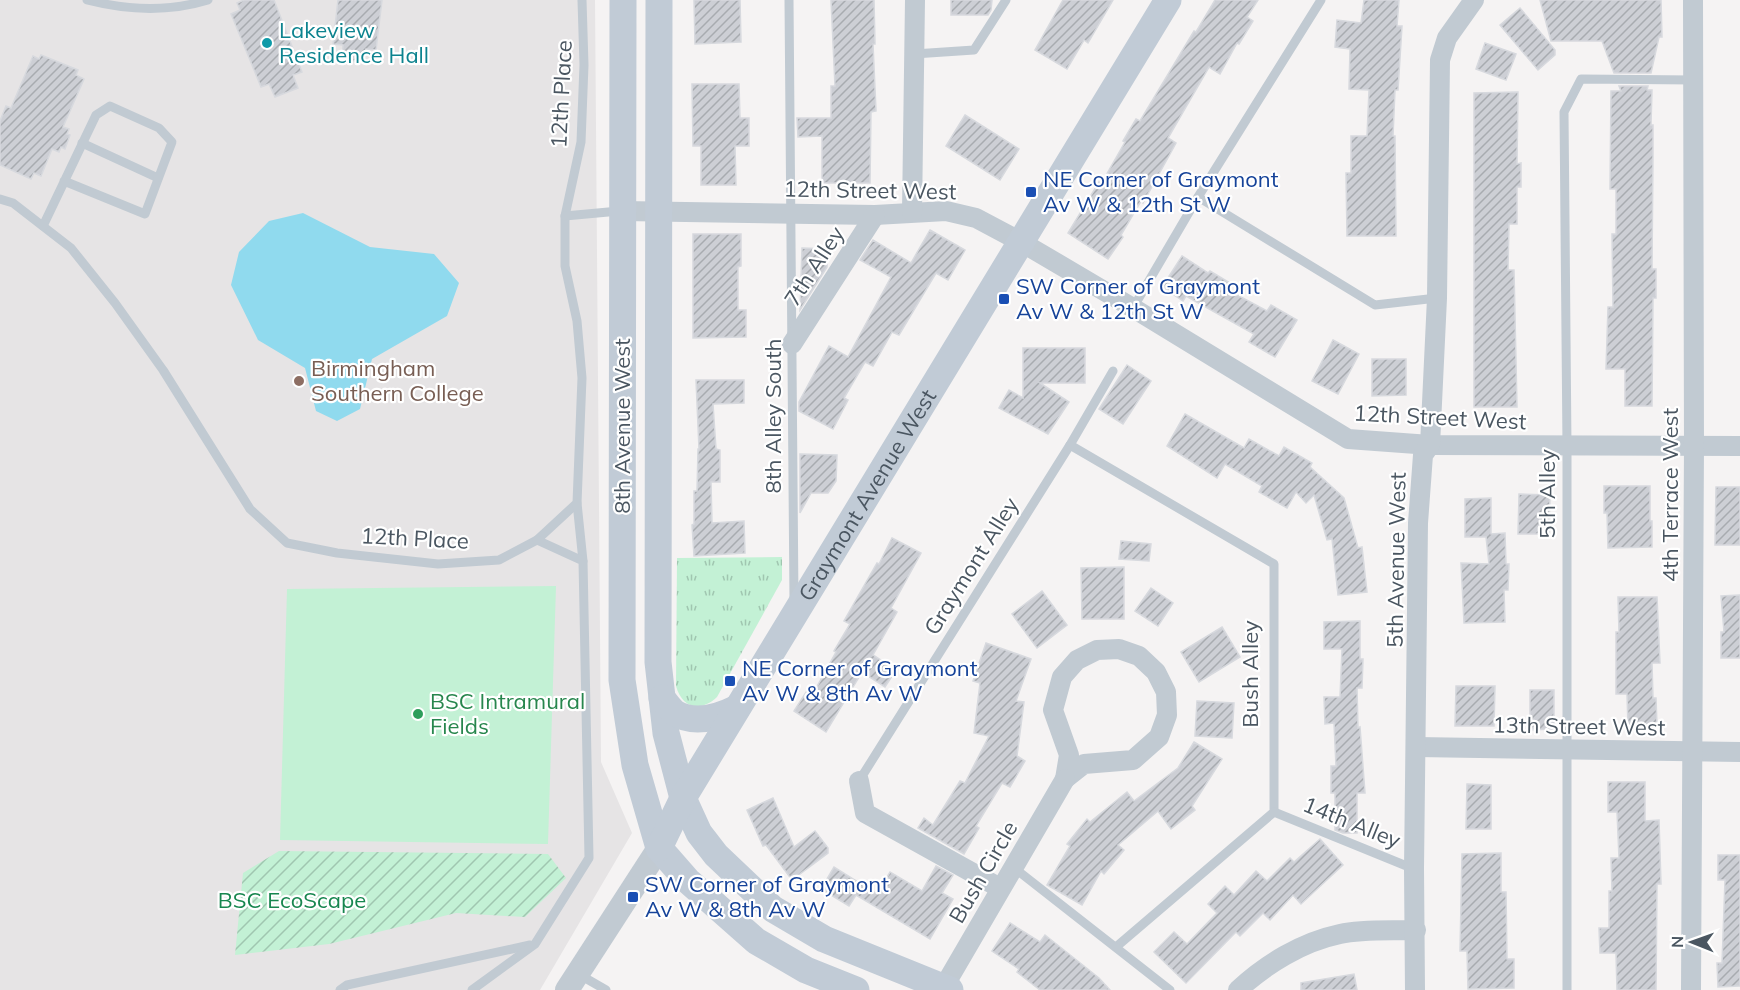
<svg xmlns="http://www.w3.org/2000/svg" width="1740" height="990" font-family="Mulish,sans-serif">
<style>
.education{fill:#e6e4e5}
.grass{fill:url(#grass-tufts)}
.garden{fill:url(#garden-furrows)}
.pitch{fill:#c3f1d5}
.water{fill:#90daee}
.building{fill:url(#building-hatch);stroke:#d7d9de;stroke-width:1.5}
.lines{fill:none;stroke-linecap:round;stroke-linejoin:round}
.service{stroke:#c1cad2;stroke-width:9}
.minor{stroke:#c1cad2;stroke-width:20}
.tertiary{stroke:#c1cad2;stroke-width:24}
.secondary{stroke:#c1cbd6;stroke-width:27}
.culture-dot{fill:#0f9aa8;stroke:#fff;stroke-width:2}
.transit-dot{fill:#1a4fb4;stroke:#fff;stroke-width:2}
.education-dot{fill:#8d6e63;stroke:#fff;stroke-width:2}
.leisure-dot{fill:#2e9e5b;stroke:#fff;stroke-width:2}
.labels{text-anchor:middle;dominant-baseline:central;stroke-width:4.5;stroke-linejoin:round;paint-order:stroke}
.culture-label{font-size:22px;fill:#0d838f;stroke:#fff;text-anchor:start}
.street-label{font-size:22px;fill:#4a5661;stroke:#fff}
.transit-label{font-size:22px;fill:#164399;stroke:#fff;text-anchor:start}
.education-label{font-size:22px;fill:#785e54;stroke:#fff;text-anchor:start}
.leisure-label{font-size:22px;fill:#27864d;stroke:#fff;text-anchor:start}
.park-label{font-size:22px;fill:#17864f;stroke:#fff}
</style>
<defs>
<pattern id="grass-tufts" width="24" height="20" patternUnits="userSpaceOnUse" patternTransform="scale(1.5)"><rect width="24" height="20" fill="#c3f1d5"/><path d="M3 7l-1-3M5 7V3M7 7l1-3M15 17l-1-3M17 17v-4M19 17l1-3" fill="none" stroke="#a0c6b0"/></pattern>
<pattern id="garden-furrows" width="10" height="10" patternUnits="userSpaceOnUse" patternTransform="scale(1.5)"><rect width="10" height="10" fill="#c3f1d5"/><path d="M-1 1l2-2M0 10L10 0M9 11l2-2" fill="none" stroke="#a0c6b0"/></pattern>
<pattern id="building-hatch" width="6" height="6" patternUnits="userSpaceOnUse" patternTransform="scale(1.5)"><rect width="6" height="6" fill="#cdcfd5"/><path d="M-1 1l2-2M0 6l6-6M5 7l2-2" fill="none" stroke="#a8abb0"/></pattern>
</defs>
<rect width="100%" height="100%" fill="#f5f3f3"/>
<polygon class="education" points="0,0 595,0 601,762 632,833 540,990 0,990"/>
<path class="grass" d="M782,557v23l-65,117c-17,16 -35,11 -41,-11l1,-128z"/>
<polygon class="garden" points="279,851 548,854 566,878 525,917 456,913 329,944 235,955 243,873"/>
<polygon class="pitch" points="556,586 548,844 280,840 287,589"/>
<polygon class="water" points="303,213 370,247 434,254 459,283 447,316 372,359 360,409 337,421 316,411 305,368 258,340 231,285 239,252 269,221"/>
<g class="building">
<polygon points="244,0 274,0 302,72 293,75 298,88 275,97 269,84 261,87 231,14 240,10 237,3"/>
<polygon points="338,0 382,0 376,50 366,49 364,62 342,60 343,45 333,44"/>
<polygon points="694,0 740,0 741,42 695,44"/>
<polygon points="831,0 874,0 875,44 873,44 876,111 871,112 870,183 822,183 822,136 798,137 797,118 831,118 831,86 835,86"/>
<polygon points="951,0 992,0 991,10 988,15 951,15"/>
<polygon points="1063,0 1113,0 1088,43 1084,40 1067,69 1035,50"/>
<polygon points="1215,0 1258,0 1247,17 1253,21 1239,44 1237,43 1220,74 1209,67 1168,138 1176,143 1143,203 1141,201 1121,235 1123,237 1108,259 1068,233 1099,182 1101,184 1125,142 1123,141 1136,119 1140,121 1194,31 1196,32"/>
<polygon points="1364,0 1399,0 1397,26 1402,26 1398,90 1395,90 1393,136 1395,136 1396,236 1347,236 1346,173 1351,173 1351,136 1367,136 1369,90 1349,89 1350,49 1335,47 1337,20 1361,23"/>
<polygon points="1540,0 1661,0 1662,37 1659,37 1651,73 1614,73 1602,41 1551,41"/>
<polygon points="1520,8 1555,50 1555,55 1538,70 1500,25"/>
<polygon points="1485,43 1516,54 1506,80 1476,69"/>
<polygon points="41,55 78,70 76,75 84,79 63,127 69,129 67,134 70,135 65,149 61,147 59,152 52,149 41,176 34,173 31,179 0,165 0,121 6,106 11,108 33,56 39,59"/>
<polygon points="692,84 739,84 740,118 749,118 749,146 735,146 736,185 701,185 701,146 693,146"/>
<polygon points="1619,86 1648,86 1647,90 1652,90 1651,125 1653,125 1653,153 1652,269 1656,269 1656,298 1653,298 1652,406 1625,406 1625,369 1606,369 1608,307 1613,307 1612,234 1616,234 1616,189 1610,189 1611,91 1621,91"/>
<polygon points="1518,92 1517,164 1521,163 1521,187 1517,187 1517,224 1509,224 1508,270 1514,270 1517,407 1474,407 1474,93"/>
<polygon points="965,115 1019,149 1000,180 946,146"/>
<polygon points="930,230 965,250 948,280 936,273 899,335 892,332 873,366 865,362 844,398 848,400 833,429 799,411 799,402 829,346 848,357 891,277 860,260 873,240 911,263"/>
<polygon points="693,234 741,234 741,266 738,267 738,310 746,310 746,337 693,338"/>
<polygon points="802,248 827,249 827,267 800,310"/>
<polygon points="1182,256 1208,273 1210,271 1230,283 1226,289 1267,311 1271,305 1297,320 1275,357 1249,342 1254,334 1186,296 1183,301 1162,287"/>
<polygon points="1333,340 1359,354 1338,394 1312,381"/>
<polygon points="1023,348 1085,348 1085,383 1040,383 1069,402 1048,434 999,408 1009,390 1023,398"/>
<polygon points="1372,359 1406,359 1406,395 1372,396"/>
<polygon points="1127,365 1151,381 1123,424 1099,409"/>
<polygon points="696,380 744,380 744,403 713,404 716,449 720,450 720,482 711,482 712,523 744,521 745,553 694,556 692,525 694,524 694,491 697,491 698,449 699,449"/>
<polygon points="1185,414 1244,448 1249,439 1279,456 1284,447 1312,463 1310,467 1344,498 1358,548 1362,547 1367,592 1338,595 1332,539 1327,540 1314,495 1306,503 1296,492 1287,508 1259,492 1262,486 1225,464 1217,478 1167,446"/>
<polygon points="800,454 837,455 836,481 828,493 811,493 800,513"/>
<polygon points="1604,486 1650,486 1650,521 1652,521 1652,547 1608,548 1607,513 1604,513"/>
<polygon points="1716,487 1740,487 1740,545 1715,545"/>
<polygon points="1519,494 1550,495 1549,534 1518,534"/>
<polygon points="1491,498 1491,534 1505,533 1506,564 1509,564 1508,590 1504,590 1505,622 1464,623 1461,563 1489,564 1486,537 1465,537 1465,499"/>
<polygon points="892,538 921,553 891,608 897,612 873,655 896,670 885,687 862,672 826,732 794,711 810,686 815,690 836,652 834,651 850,624 844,621 877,563 879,564"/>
<polygon points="1121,541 1151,544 1149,561 1119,559"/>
<polygon points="1124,567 1124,619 1082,619 1081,568"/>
<polygon points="1151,588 1173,603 1158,626 1135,611"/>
<polygon points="1042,591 1067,625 1037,648 1012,614"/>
<polygon points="1740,595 1740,658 1721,658 1721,632 1724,632 1721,596"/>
<polygon points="1618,597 1657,597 1660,663 1652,663 1653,698 1656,698 1657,726 1628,727 1627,694 1616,694 1616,632 1619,632"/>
<polygon points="1360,621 1360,659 1363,659 1362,688 1357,688 1358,728 1360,727 1365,793 1357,793 1357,833 1343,833 1335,830 1335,793 1331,793 1331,766 1336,766 1334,723 1325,724 1324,697 1340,697 1342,649 1324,649 1324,622"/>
<polygon points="1222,627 1240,657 1199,682 1181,652"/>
<polygon points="986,643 1031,659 1016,701 1024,702 1017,756 1025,761 1010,787 1002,783 976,826 979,828 964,854 918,828 924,818 933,825 960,781 965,783 989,736 974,733 980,683 973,681"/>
<polygon points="1456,686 1495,686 1494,726 1455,726"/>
<polygon points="1530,690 1554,690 1554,729 1530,730"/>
<polygon points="1197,701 1234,703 1232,738 1195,736"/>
<polygon points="1194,742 1222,759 1192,806 1195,810 1171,829 1158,811 1118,845 1124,850 1104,874 1101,871 1082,905 1047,885 1070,846 1067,844 1087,819 1090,822 1127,792 1134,801 1178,768"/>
<polygon points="1608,782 1645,782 1645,821 1659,820 1661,884 1657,884 1656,990 1617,990 1616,953 1600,953 1599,928 1609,928 1609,891 1612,891 1611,858 1619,858 1617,812 1608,812"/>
<polygon points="1467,784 1491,785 1491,829 1466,829"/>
<polygon points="773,798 794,847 815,831 828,848 828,853 792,880 766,845 763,846 747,810"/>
<polygon points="1320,839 1343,865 1301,904 1293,895 1270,920 1263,913 1240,936 1236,932 1186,983 1154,952 1174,932 1187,944 1217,913 1208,904 1225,886 1234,895 1256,871 1267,881 1290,858 1294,862"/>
<polygon points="1501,853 1501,892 1506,892 1507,959 1514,959 1514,988 1468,989 1467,951 1460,951 1462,854"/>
<polygon points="1718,855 1740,855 1740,986 1718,987 1717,963 1722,963 1725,880 1718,880"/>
<polygon points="936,866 953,875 942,893 953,899 930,939 856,895 849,906 821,889 834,867 877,894 890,872 922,891"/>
<polygon points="1010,923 1040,942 1045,935 1099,978 1110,990 1040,990 1017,972 1019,969 992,951"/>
<polygon points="1354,974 1357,990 1301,990 1301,983"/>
</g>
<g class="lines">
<g class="service">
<path d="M87,0c39,10 82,12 121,0"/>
<polyline points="789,0 794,601"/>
<polyline points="914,54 974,50 1006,0"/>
<polyline points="82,143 158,178"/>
<polyline points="1198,197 1375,305 1437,298"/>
<polyline points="0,199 13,203 71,248 115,303 163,370 250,509 287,543 337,553 438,564 499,560 537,540 577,503 582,378 577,321 565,266 565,216 581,142 584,65 582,0"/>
<polyline points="565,216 619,211"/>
<polyline points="43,226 96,115 110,106 159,128 172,142 145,214 64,181"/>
<polyline points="1133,308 1198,197 1321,0"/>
<polyline points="1070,445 1274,564 1274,812 1116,947"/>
<polyline points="577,503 583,561"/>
<polyline points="859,781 1070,445 1113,371"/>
<polyline points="1274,812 1414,869"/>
<polyline points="1013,867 1170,990"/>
<polyline points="580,975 606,990"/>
<polyline points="340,990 347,985 530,945"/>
<polyline points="472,990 535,944 589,858 583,561 537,540"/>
<polyline points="1567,990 1567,446 1564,112 1581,79 1694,80"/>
</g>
<g class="minor">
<polyline points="623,211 875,215 946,211 976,218 1021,242 1133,308 1348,439 1430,445 1740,446"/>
<polyline points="912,212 915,0"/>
<polyline points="792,344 875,215"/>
<polygon points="1119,649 1139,656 1156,672 1166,692 1167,715 1159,737 1133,760 1084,764 1065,779 1069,755 1053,710 1062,677 1077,660 1097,650"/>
<polyline points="1417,747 1740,752"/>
<polyline points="859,781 865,813 1000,888"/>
<polyline points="942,990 1065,779"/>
<path d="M1238,990c28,-26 64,-48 102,-56 23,-5 52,-3 76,-4"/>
<polyline points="1415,990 1414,869 1418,523 1423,455 1430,445 1437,298 1440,60 1447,38 1474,0"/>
<polyline points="1691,990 1694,446 1693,0"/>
</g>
<polyline class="tertiary" points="567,990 659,848"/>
<g class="secondary">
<polyline points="623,0 622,680 635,765 659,848 687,880 756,941 806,970 856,990"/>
<polyline points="659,0 658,662 666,733 683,798 699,833 716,855 773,909 824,939 950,990"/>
<path d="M662,698c4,5 8,11 13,15 20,12 44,4 62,-5"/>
<path id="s1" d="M659,848l24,-50 485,-798"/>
</g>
</g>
<circle class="culture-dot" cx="267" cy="43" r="6"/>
<g class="transit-dot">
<rect x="1025" y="186" width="12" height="12" rx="3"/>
<rect x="998" y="293" width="12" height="12" rx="3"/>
<rect x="724" y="675" width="12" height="12" rx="3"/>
<rect x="627" y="891" width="12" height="12" rx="3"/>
</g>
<circle class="education-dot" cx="299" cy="381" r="6"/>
<circle class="leisure-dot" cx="418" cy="714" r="6"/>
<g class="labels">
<g class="culture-label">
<text x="279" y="30">Lakeview<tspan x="279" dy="25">Residence Hall</tspan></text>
</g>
<g class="street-label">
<text transform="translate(561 94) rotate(-87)">12th Place</text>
<text transform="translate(870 190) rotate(1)">12th Street West</text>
<text transform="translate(814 266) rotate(-57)">7th Alley</text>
<text transform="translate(773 416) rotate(-90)">8th Alley South</text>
<text transform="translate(1440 417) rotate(3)">12th Street West</text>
<text transform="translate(622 426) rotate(-90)">8th Avenue West</text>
<text transform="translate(1547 494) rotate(-90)">5th Alley</text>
<text stroke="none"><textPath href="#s1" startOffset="410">Graymont Avenue West</textPath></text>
<text transform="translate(1670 495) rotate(-90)">4th Terrace West</text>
<text transform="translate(415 538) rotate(3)">12th Place</text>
<text transform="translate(1396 560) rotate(-89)">5th Avenue West</text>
<text transform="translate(971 566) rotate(-58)">Graymont Alley</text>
<text transform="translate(1250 674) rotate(-90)">Bush Alley</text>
<text transform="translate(1579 726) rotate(1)">13th Street West</text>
<text transform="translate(1352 822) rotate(22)">14th Alley</text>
<text transform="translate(983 872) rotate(-60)">Bush Circle</text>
</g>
<g class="transit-label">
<text x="1043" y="179">NE Corner of Graymont<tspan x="1043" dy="25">Av W &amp; 12th St W</tspan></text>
<text x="1016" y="286">SW Corner of Graymont<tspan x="1016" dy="25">Av W &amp; 12th St W</tspan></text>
<text x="742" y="668">NE Corner of Graymont<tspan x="742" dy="25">Av W &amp; 8th Av W</tspan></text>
<text x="645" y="884">SW Corner of Graymont<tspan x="645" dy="25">Av W &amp; 8th Av W</tspan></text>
</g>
<g class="education-label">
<text x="311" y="368">Birmingham<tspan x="311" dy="25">Southern College</tspan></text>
</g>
<g class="leisure-label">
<text x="430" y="701">BSC Intramural<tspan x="430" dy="25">Fields</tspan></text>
</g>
<g class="park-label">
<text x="292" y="900">BSC EcoScape</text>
</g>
</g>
<g transform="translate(1692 942) rotate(271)" stroke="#ffffff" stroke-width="4.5" paint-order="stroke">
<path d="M0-4.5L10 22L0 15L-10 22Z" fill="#4a5661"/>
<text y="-9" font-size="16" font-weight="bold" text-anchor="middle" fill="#4a5661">N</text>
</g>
</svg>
